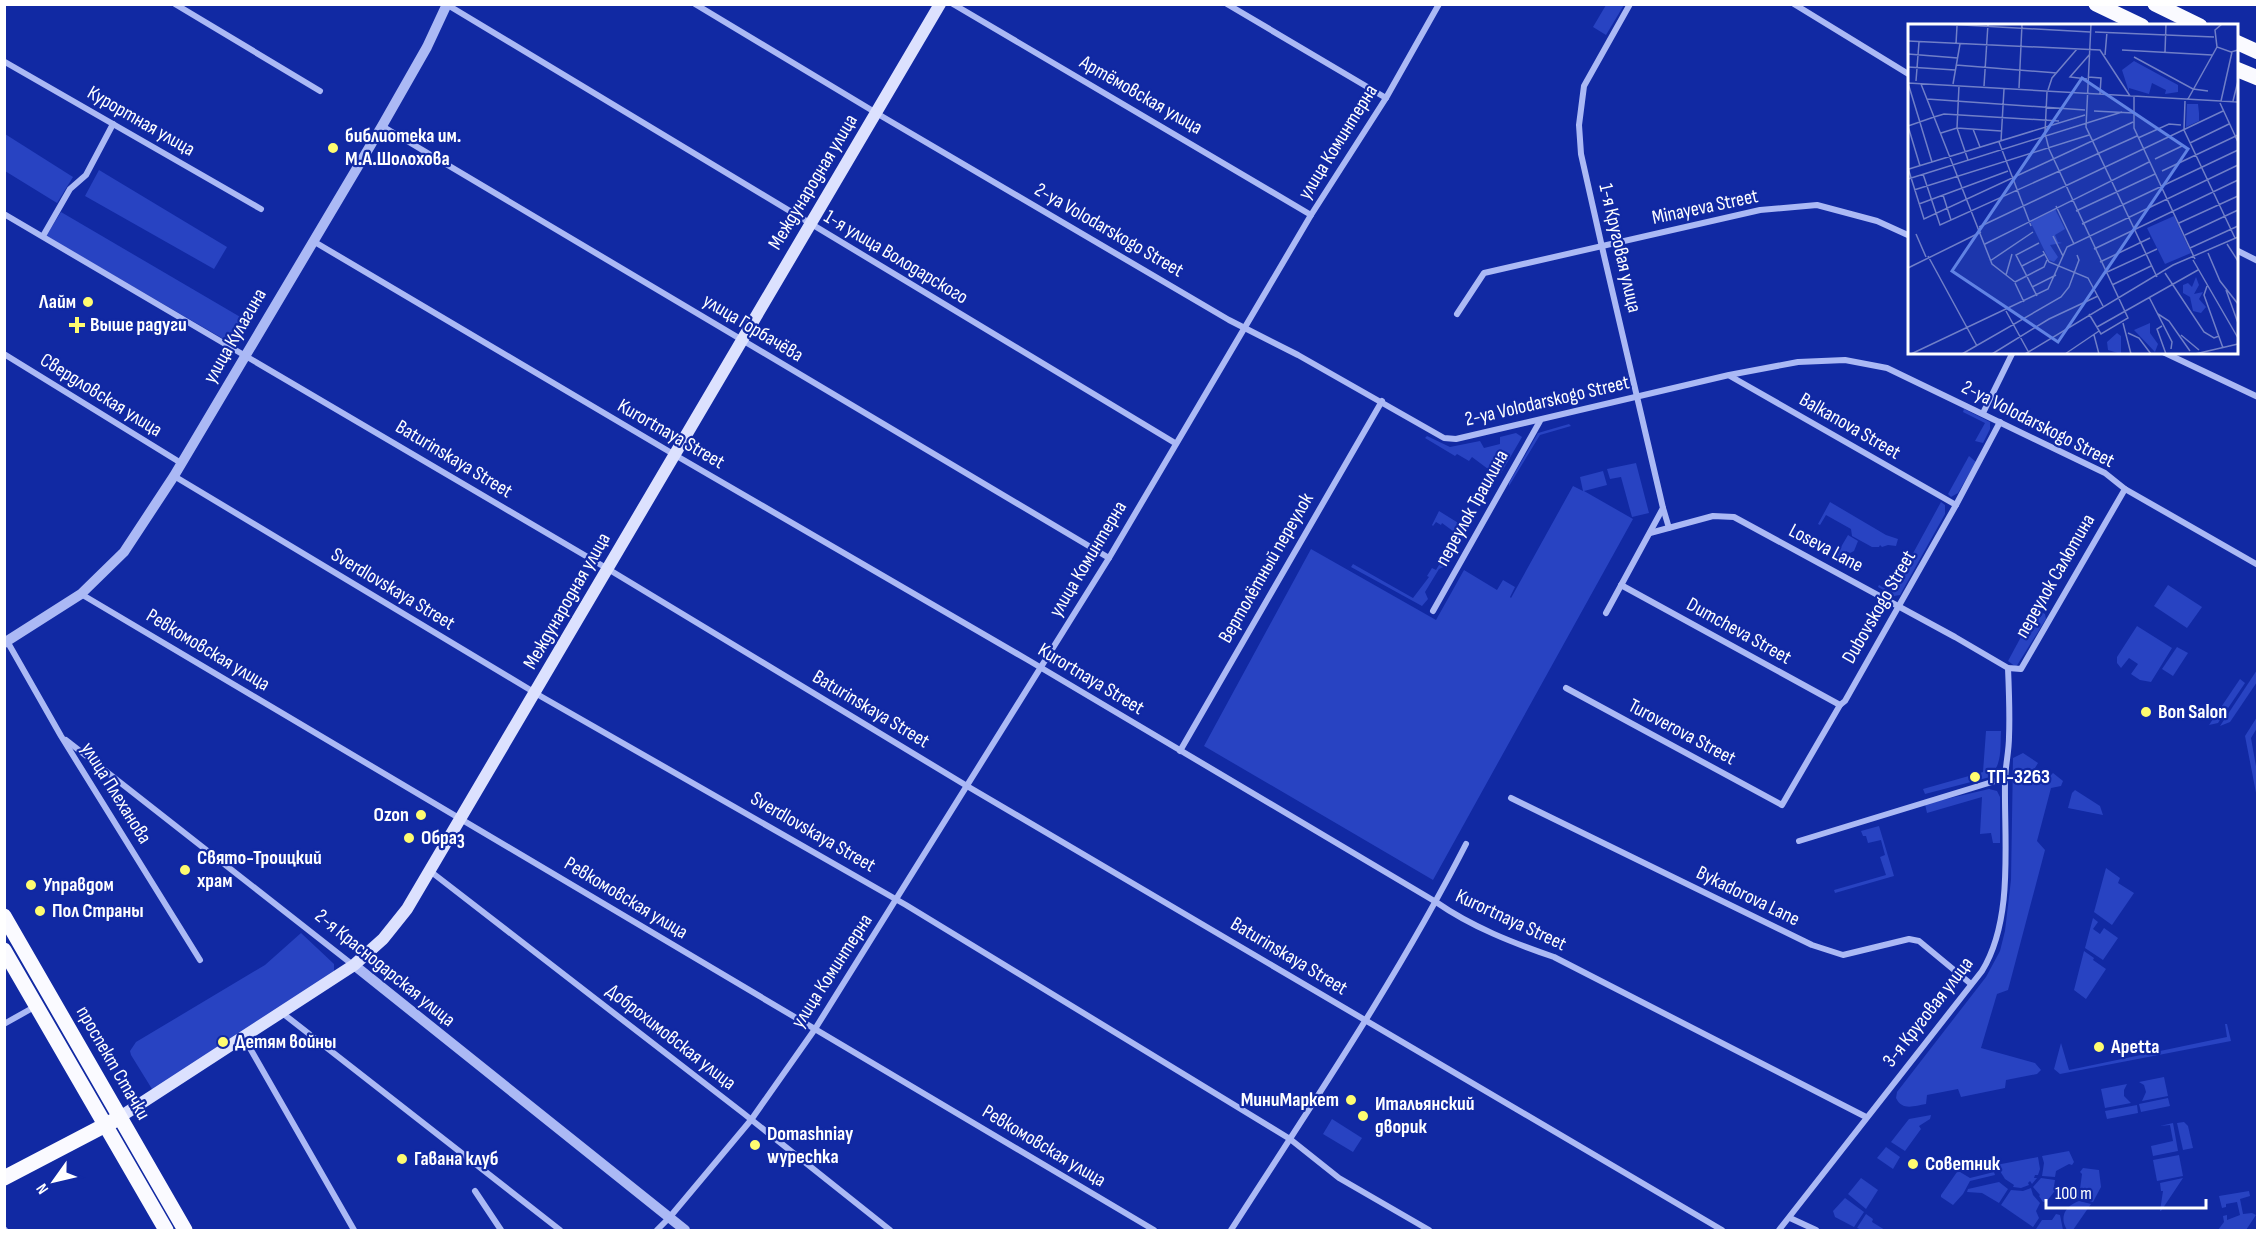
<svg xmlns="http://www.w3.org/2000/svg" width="2262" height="1235" font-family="'Sofia Sans Condensed',sans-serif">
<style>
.green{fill:#2843c2}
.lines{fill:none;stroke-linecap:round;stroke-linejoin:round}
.minor{stroke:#abb9f5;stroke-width:6}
.tertiary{stroke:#abb9f5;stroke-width:10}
.secondary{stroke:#dce1fe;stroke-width:12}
.primary{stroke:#fafaff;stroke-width:15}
.poi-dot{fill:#fffc70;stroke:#1129a3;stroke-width:2}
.labels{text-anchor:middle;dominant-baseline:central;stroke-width:4.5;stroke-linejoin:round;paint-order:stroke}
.street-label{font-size:20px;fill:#fff;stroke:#1129a3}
.poi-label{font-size:20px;font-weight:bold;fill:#fff;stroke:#1129a3;text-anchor:start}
.inset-road{fill:none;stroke:#707fc8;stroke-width:1.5}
.view{fill:#6183e4;fill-opacity:0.15;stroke:#6183e4;stroke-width:3}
.inset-edge{fill:none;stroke:#fff;stroke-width:3}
</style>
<rect width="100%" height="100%" fill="#1129a3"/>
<g class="green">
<polygon points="1606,5 1624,5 1606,35 1593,27"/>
<polygon points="5,134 73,177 57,203 5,171"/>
<polygon points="99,170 227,247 214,269 85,196"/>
<polygon points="61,212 242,318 227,341 46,236"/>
<polygon points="1964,409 1990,422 1990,429 1983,443 1975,441 1985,423 1963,412"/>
<polygon points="1569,424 1571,426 1540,435 1509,486 1509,483 1538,433"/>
<polygon points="1516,433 1522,437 1501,473 1490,467 1488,469 1472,457 1469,461 1457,454 1455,456 1425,438 1427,436 1450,447 1480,441 1484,448 1500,444 1500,437"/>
<polygon points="1969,456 1976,462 1958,493 1951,497 1948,494"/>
<polygon points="1636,463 1649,513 1632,517 1621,477 1610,479 1607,469"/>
<polygon points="1603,471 1607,485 1584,491 1633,519 1433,880 1204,746 1311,549 1436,620 1464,570 1497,590 1503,580 1515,587 1510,597 1511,598 1573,486 1583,491 1580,477"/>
<polygon points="1830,502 1886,535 1898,539 1896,546 1888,545 1882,547 1880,545 1879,547 1872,547 1852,536 1851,529 1826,515 1820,525 1818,524"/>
<polygon points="1941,502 1945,505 1945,514 1900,595 1894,596 1878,587 1879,585 1889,591 1893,590"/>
<polygon points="1439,511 1468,529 1446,566 1439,569 1425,592 1428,599 1422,606 1351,567 1353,564 1413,598 1429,577 1427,576 1432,568 1436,570 1442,560 1445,561 1461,537 1442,523 1441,525 1436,522 1433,526 1432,525"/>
<polygon points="1848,535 1858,541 1854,551 1850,553 1846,551 1840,562 1834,559"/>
<polygon points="2168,585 2202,607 2187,628 2154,606"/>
<polygon points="2036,609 2045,614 2046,619 2016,667 2008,661"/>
<polygon points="2137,626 2172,648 2151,682 2140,680 2131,674 2138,664 2129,658 2121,668 2117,663 2117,657"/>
<polygon points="2177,647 2188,653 2173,676 2162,669"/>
<polygon points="2257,670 2257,682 2230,722 2220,726"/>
<polygon points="2240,679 2245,683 2218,723 2209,725"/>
<polygon points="2257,717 2257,728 2251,738 2257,772 2257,798 2245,736"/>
<path d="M1986,731h15c-1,14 2,36 -12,44l1,2 -65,17 -2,-5 60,-17z"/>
<path d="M2023,753l15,10 -3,5 13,10 5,-5 10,8 -2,5 -10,2 -14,53 8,9 -37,140 -11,4 -16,54 54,15 6,7 -4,4 -31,6 -1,8 -44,9 -3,-8 -31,6 -1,9c-12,2 -24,7 -30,-6l1,-6 89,-115 14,-26 5,-20 6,-51 2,-122z"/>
<polygon points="1989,789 1997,791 2000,797 2000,843 1993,843 1991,833 1980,834 1982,797 1927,813 1925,804"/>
<polygon points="2075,790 2100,806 2103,815 2068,808 2072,793"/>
<polygon points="1879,826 1894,876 1835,893 1834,890 1886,875 1880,857 1885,855 1881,840 1868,843 1866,836 1863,836 1861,831"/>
<polygon points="2106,868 2120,878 2118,883 2134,893 2112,925 2094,912"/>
<polygon points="2093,918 2098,922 2093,929 2100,934 2104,928 2118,938 2103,960 2085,948"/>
<polygon points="301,933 334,964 334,972 155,1089 152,1089 131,1055 130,1051 136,1042 265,965"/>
<polygon points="2084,951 2094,958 2093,960 2106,969 2086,999 2074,990"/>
<polygon points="2225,1024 2227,1024 2231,1041 2060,1074 2054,1069 2061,1043 2069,1070 2227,1037"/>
<polygon points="2164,1077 2168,1096 2142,1101 2146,1092 2144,1085 2139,1082"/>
<polygon points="2127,1084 2124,1090 2124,1096 2131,1103 2105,1108 2101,1089"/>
<polygon points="2168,1098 2170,1106 2141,1112 2139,1104"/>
<polygon points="2137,1105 2138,1113 2107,1119 2105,1111"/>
<polygon points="1931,1115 1930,1119 1919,1126 1921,1129 1905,1151 1891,1142 1909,1119"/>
<polygon points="1332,1119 1362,1138 1353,1152 1323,1134"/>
<polygon points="2184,1122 2188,1126 2193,1148 2183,1150 2177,1123"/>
<polygon points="2173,1123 2178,1151 2153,1156 2151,1146 2173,1141 2170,1125 2160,1126"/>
<polygon points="1886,1147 1900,1157 1893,1169 1877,1158"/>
<polygon points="2069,1151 2074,1162 2072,1165 2069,1164 2056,1171 2055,1177 2042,1176 2044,1163 2042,1156"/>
<polygon points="2179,1155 2183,1176 2157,1181 2153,1160"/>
<polygon points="2038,1157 2040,1169 2038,1175 2035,1175 2034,1178 2037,1178 2032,1184 2030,1181 2028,1183 2029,1185 2021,1188 2013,1187 2014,1185 2005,1179 2000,1171 1997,1171 1996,1165"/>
<polygon points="2083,1168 2099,1170 2101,1187 2093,1202 2078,1198 2075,1192 2080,1189 2082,1174 2080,1172"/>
<polygon points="1957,1172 1960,1172 1970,1178 1994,1172 1995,1175 1970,1181 1963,1194 1953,1205 1941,1197 1941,1195"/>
<polygon points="1861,1178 1878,1190 1866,1209 1848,1194"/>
<polygon points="2041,1178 2055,1180 2054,1186 2057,1188 2047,1201 2043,1202 2039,1196 2040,1195 2033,1187"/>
<polygon points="2183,1178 2161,1211 2160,1211 2163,1191 2161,1191 2160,1183"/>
<polygon points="1999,1182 2008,1189 1999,1203 1982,1193 1967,1192 1968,1189"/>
<polygon points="2031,1188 2033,1195 2040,1203 2036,1211 2039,1218 2033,1227 2001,1205 2011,1190 2023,1191"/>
<polygon points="2249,1191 2250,1196 2240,1199 2243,1214 2252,1213 2256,1215 2246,1230 2218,1230 2224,1222 2223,1216 2227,1215 2227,1220 2240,1215 2237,1202 2226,1204 2226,1207 2222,1208 2219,1196"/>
<polygon points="1845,1198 1864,1212 1854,1227 1835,1217 1833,1211"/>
<path d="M2079,1201l12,3 -18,26h-6c-8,-13 -2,-24 12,-29z"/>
<polygon points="1866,1214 1873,1219 1872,1222 1885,1230 1862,1230 1857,1228"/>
<polygon points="2056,1214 2060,1215 2063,1230 2039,1230 2036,1229 2042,1220 2052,1220"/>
</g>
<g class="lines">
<g class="minor">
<polyline points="175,4 320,91"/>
<polyline points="446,4 1175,443"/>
<polyline points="695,4 883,117 1229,320 1298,355 1444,438 1456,439 1729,375 1798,362 1845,360 1887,368 2105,473 2125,489 2258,565"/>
<polyline points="953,4 1311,215"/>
<polyline points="1227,4 1386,98"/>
<polyline points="1794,4 1910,75"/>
<polyline points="5,62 261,209"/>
<polyline points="382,126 1109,558"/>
<polyline points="4,214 608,569 967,786 1722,1230"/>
<polyline points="43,236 70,189 86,175 113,124"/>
<path d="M313,241l362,214 353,205 408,242c36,25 77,41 118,55l312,160"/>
<polyline points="2236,250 2258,261"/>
<polyline points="1457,314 1484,273 1760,210 1817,205 1877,221 1910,236"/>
<polyline points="2163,352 2258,397"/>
<polyline points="4,354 181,463"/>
<polyline points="1730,376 1956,505"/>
<polyline points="1983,413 2013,352"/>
<polyline points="174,476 542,697 906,905 1290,1139 1339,1178 1429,1230"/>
<polyline points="1663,508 1669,528"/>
<polyline points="1650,533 1713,516 1734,517 1955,637 2008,668 2021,669 2125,489"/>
<polyline points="1621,585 1840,705"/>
<polyline points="81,594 1154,1230"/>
<polyline points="1433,611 1540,421"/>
<polyline points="1606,613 1663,508 1602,247 1581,154 1579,125 1584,86 1630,4"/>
<polyline points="7,641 61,736 200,960"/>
<polyline points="1566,688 1782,805 1840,705 1845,701 1956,505 2000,422"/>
<polyline points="66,740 353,965"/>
<polyline points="1180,751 1382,401"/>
<polyline points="1511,798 1812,945 1843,955 1909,939 1919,941 1971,984"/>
<polyline points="1799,841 2005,778"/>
<polyline points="430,871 743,1113 890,1230"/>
<polyline points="281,1012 560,1230"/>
<polyline points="4,1024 36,1006"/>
<polyline points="243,1036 354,1230"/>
<polyline points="475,1191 501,1230"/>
<polyline points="1790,1218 1816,1230"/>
<polyline points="4,1229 5,1230"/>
<polyline points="657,1230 669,1218 751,1120 815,1029 1109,558 1311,215 1386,98 1439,4"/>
<path d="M1231,1230c81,-126 166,-251 235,-386"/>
<path d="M1779,1230l203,-259c32,-52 22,-129 23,-189 0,-15 4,-30 4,-45 1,-23 0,-46 -1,-69"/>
</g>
<g class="tertiary">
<polyline points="4,643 81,594 124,552 174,476 382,126 427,47 447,4"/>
<polyline points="354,965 685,1230"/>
</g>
<polyline class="secondary" points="120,1117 354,965 383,939 407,909 940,4"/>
<g class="primary">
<polyline points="2096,4 2142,26"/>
<polyline points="2155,4 2200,26"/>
<polyline points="2236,42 2258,52"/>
<polyline points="2236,69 2258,78"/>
<polyline points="4,916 185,1230"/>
<polyline points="4,950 166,1230"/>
<polyline points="4,1178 115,1120"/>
</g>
</g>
<g class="poi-dot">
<circle cx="333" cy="148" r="6"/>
<circle cx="88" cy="302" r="6"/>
<path d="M74 316h6v6h6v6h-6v6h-6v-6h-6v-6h6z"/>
<circle cx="2146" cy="712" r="6"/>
<circle cx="1975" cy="777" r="6"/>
<circle cx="421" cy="815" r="6"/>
<circle cx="409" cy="838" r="6"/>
<circle cx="185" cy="870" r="6"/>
<circle cx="31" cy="885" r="6"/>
<circle cx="40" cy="911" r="6"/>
<circle cx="223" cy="1042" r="6"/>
<circle cx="2099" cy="1047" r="6"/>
<circle cx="1351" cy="1100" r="6"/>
<circle cx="1363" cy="1116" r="6"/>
<circle cx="755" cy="1145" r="6"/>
<circle cx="402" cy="1159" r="6"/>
<circle cx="1913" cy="1164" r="6"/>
</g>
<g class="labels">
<g class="street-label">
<text transform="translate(1141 95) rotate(30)">Артёмовская улица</text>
<text transform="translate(141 121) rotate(30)">Курортная улица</text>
<text transform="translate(1338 142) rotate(-58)">улица Коминтерна</text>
<text transform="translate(813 182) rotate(-59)">Международная улица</text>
<text transform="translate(1705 207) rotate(-12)">Minayeva Street</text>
<text transform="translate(1109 230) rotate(30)">2-ya Volodarskogo Street</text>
<text transform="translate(1620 248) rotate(77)">1-я Круговая улица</text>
<text transform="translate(896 257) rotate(31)">1-я улица Володарского</text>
<text transform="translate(753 328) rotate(31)">улица Горбачёва</text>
<text transform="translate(235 336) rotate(-60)">улица Кулагина</text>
<text transform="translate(101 395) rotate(32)">Свердловская улица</text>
<text transform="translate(1547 401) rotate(-13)">2-ya Volodarskogo Street</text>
<text transform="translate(2038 424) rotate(27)">2-ya Volodarskogo Street</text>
<text transform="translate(1850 426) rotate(30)">Balkanova Street</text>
<text transform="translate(671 434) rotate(30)">Kurortnaya Street</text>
<text transform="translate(454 459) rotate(31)">Baturinskaya Street</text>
<text transform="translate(1472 508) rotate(-61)">переулок Траилина</text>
<text transform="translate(1826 548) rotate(28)">Loseva Lane</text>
<text transform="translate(1088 559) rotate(-59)">улица Коминтерна</text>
<text transform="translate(1266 568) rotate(-60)">Вертолётный переулок</text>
<text transform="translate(2055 576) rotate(-60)">переулок Салютина</text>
<text transform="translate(393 589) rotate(31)">Sverdlovskaya Street</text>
<text transform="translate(567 601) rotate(-60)">Международная улица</text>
<text transform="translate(1879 607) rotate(-60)">Dubovskogo Street</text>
<text transform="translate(1739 631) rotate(29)">Dumcheva Street</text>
<text transform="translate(208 650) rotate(31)">Ревкомовская улица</text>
<text transform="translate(1091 679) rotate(31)">Kurortnaya Street</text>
<text transform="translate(871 709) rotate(31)">Baturinskaya Street</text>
<text transform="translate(1682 732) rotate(28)">Turoverova Street</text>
<text transform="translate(116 793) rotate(58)">улица Плеханова</text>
<text transform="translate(813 832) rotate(30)">Sverdlovskaya Street</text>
<text transform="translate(1748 896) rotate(26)">Bykadorova Lane</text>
<text transform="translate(626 898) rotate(31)">Ревкомовская улица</text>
<text transform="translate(1511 920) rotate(25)">Kurortnaya Street</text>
<text transform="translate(1289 956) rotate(31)">Baturinskaya Street</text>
<text transform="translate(385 968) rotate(39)">2-я Краснодарская улица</text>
<text transform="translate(832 971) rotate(-57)">улица Коминтерна</text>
<text transform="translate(1928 1012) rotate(-52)">3-я Круговая улица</text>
<text transform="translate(671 1037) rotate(38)">Доброхимовская улица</text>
<text transform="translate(113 1063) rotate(60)">проспект Стачки</text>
<text transform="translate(1044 1146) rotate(31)">Ревкомовская улица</text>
</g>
<g class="poi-label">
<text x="345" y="136">библиотека им.<tspan x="345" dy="23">М.А.Шолохова</tspan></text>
<text x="76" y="302" text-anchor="end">Лайм</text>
<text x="90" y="325">Выше радуги</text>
<text x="2158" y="712">Bon Salon</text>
<text x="1987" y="777">ТП-3263</text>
<text x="409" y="815" text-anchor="end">Ozon</text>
<text x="421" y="838">Образ</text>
<text x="197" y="858">Свято-Троицкий<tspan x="197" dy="23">храм</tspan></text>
<text x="43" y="885">Управдом</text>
<text x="52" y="911">Пол Страны</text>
<text x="235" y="1042">Детям войны</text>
<text x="2111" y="1047">Apetta</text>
<text x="1339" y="1100" text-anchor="end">МиниМаркет</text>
<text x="1375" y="1104">Итальянский<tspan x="1375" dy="23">дворик</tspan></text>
<text x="767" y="1134">Domashniay<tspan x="767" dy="23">wypechka</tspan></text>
<text x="414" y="1159">Гавана клуб</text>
<text x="1925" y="1164">Советник</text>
</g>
</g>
<g transform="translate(1908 24)">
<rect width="330" height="330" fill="#1129a3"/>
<path d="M226,37l44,24v7l-13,2 1,-4 -14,-7 -3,11 -20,-6v4l-7,-22zM279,80h11l1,9v8l-13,6zM147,185l10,20 -10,6 3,7 4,1 -12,2 8,12 -4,5 -5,-2 -19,-39zM266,192l17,37 -26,11 -18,-36zM288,253l3,8 -5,9 9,-2 -4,7 7,8 -5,6 -8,-2 -3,-14 -7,-4v-8l5,-2 4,4zM242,299v10l8,11 -3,8 -21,-22zM209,309l4,3v18l-13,-4 -1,-8z" fill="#2843c2"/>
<path class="inset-road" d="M37,0l145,8M183,0l-5,103 71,150M314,0l-7,6 2,17 14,5 7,-2M187,8l119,5M0,17l192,9 30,46M48,20l1,-18M214,26l90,5M257,28l1,-28M0,30l50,4M197,31l2,-23M226,33l59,32 15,2M48,41l101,8M0,43l47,3M180,53l13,1 -1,16M179,55l-17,-2 20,-23M8,57l3,-39M0,59l24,79M0,59l330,19M13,60l71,180 23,18M45,60l7,-40M51,62l-2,42 11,32M76,62l4,-62M111,64l3,-64M140,66l4,-12 25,-29M139,68l-2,41 4,16 79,169 -27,16 -12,-20M226,72v32l61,131M19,75l158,11M280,75l29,-52M277,77l-1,29 51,108M313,77l11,-49M325,77l5,-20M312,79l18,39M186,87l39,2M65,105l7,18M33,109l16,-5 44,3M230,114l31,-14 12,1M93,117l3,-52M91,118l32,84M282,119l39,-19M247,135l27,-13M12,142l-12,-40 26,-9 10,-3 115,7M0,144l16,51 209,-97M1,145l176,-54M254,147l76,-36M15,150l17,51 197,-89M0,155l214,-67M6,166l175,-55M35,171l8,25M11,180l89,-33M148,182l18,38M168,187l79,-37M271,199l59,-27M174,200l156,-74M71,203l244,-116M8,210l10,23M277,211l53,-25M145,212l10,20M77,220l164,-82M319,220l11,17M282,224l48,-22M186,225l144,-69M135,227l6,11 39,16 15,28M300,229l12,28 18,23M20,232l49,90M285,236l45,78M82,237l43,-29M192,238l50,-24M114,242l23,-12M0,244l73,-36M197,249l52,-24M257,249l39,59 10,6 5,-2M98,251l6,-21M107,258l29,-15 3,-7M107,259l9,19M204,261l39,-19M299,262l-3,9 19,53M124,263l24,-12M318,266l12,33M129,272l-21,-41 23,-12M241,273l23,45 -1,7M98,287l23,42M250,290l11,7 21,30M215,299l8,31M254,302l-5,3 9,25M189,303l101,-57M220,309l11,5 12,16M186,311l5,19M273,311l18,15M3,330l137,-65 19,-42 171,-82M54,330l99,-57 8,-10 10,-27 -2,-5M84,330l57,-35 49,-23M117,330l148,-89 65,-28M157,330l34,-23M287,330l43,-10"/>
<path class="view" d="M174,54l106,71 -130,193 -106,-71z"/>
<rect width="330" height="330" class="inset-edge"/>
</g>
<rect width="2262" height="1235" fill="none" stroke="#ffffff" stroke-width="12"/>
<g transform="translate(54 1181) rotate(236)" stroke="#1129a3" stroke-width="4.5" paint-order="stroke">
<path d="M0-4.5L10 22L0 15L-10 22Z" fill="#ffffff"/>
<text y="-9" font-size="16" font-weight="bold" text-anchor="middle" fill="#ffffff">N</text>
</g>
<path d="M2046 1199v9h160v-9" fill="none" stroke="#ffffff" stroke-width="3"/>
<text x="2055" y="1199" font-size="18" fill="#ffffff" stroke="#1129a3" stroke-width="4.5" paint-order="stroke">100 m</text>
</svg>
